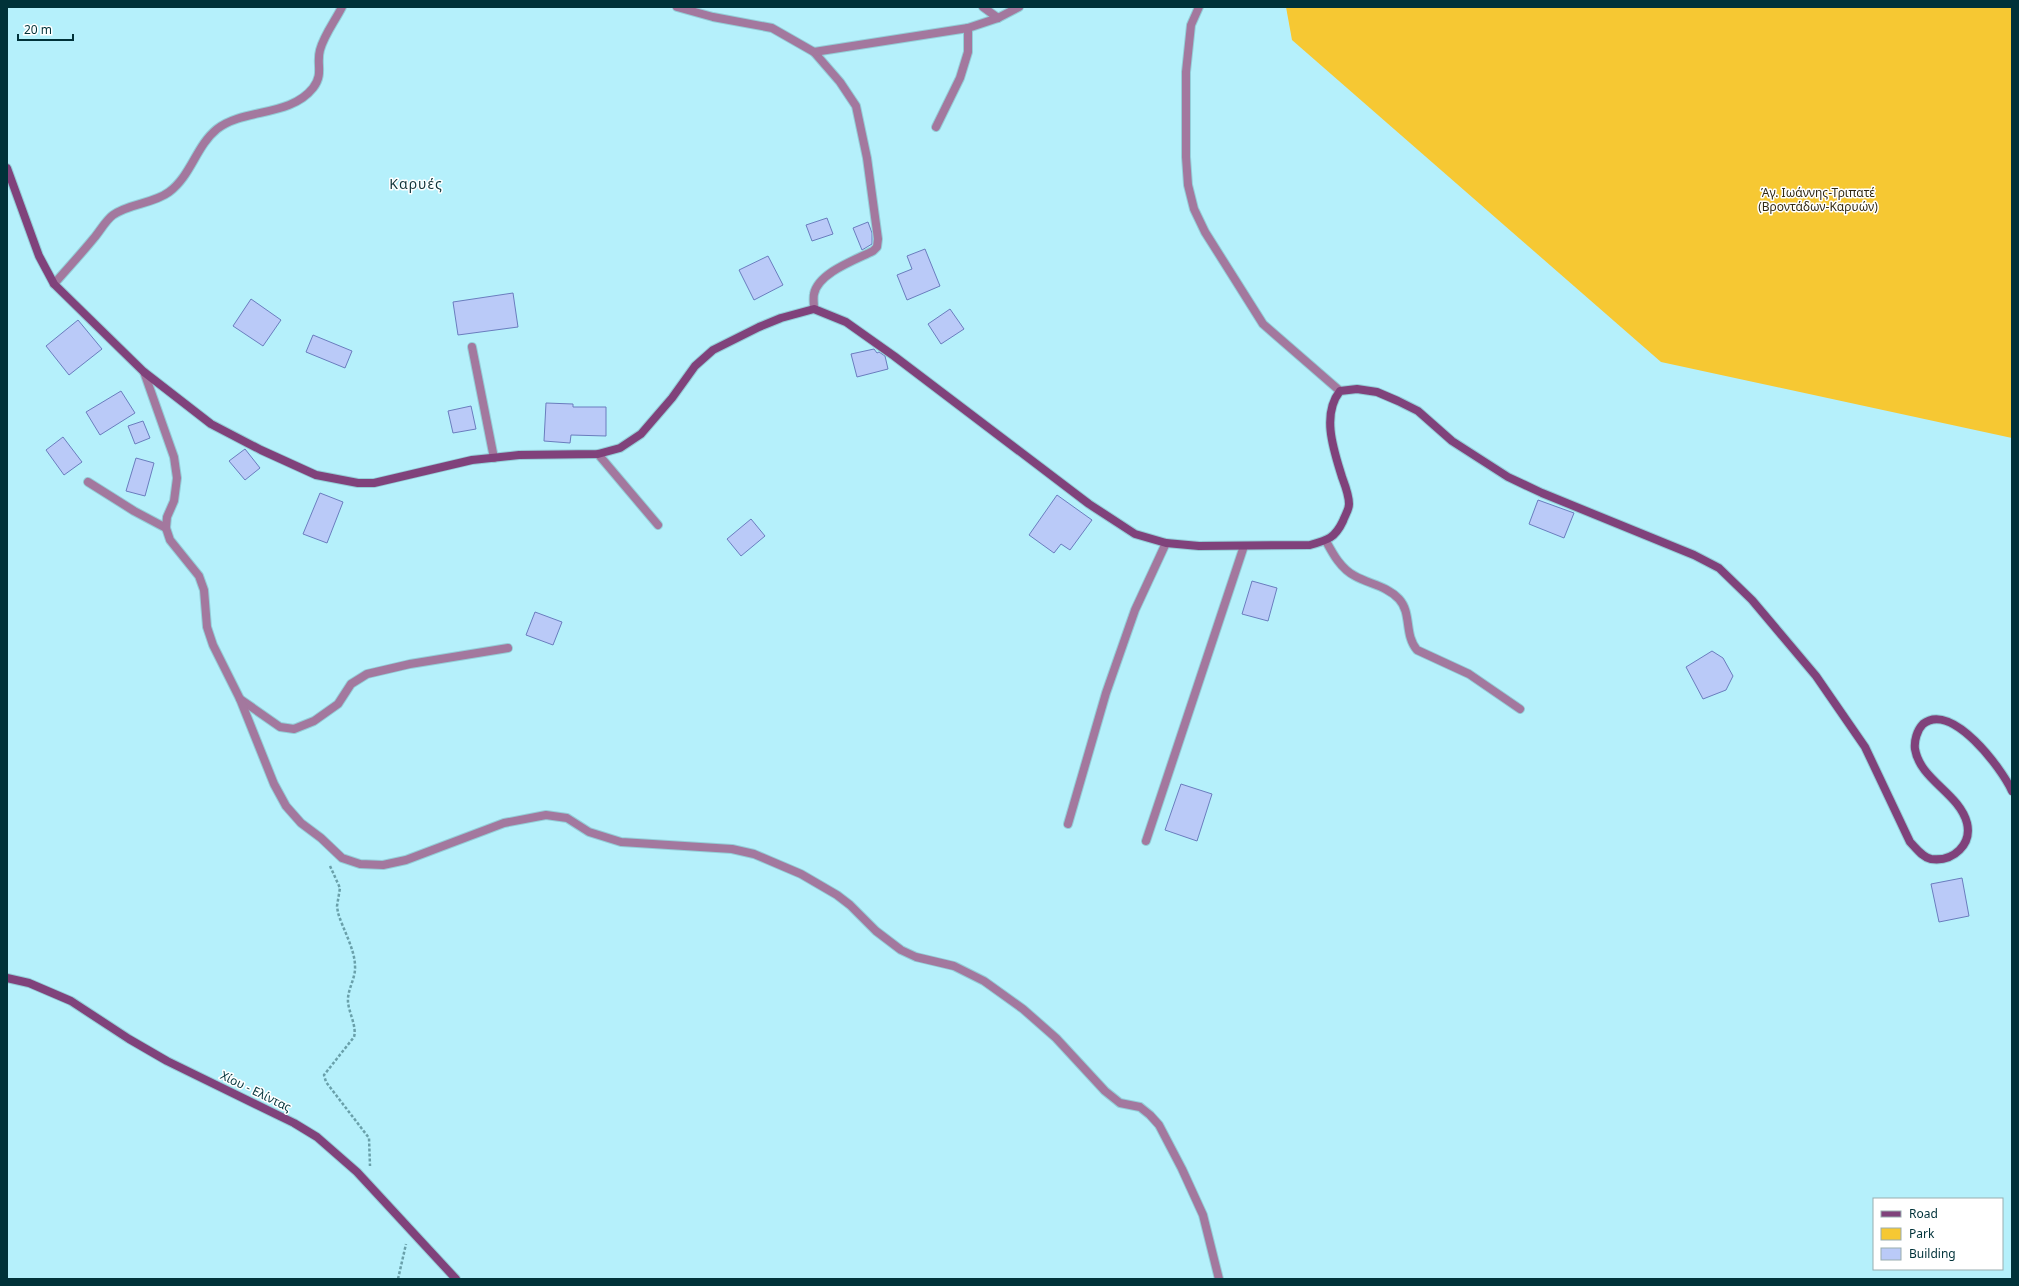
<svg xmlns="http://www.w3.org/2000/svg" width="2019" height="1286" font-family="'Noto Sans',sans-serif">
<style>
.green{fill:#f6c833}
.building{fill:#bacaf8;stroke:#6a7dbe}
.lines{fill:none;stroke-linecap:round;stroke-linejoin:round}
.lane-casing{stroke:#94ced8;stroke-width:10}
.street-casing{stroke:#94ced8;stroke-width:10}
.secondary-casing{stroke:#94ced8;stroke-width:10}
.path{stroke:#69a0aa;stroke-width:2.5;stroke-dasharray:3 2;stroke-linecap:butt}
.lane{stroke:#a3789e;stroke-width:8}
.street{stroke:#a3789e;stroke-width:8}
.secondary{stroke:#80427b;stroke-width:8}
.labels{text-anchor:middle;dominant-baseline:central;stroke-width:3;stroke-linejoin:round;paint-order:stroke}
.park-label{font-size:12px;fill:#322912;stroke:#fff}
.street-label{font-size:12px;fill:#003239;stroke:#fff}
.quarter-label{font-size:14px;letter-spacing:1px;fill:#113339;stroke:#fff}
</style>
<rect width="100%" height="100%" fill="#b5f0fb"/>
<polygon class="green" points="1286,7 2012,7 2012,438 1661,362 1292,40"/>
<g class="building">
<polygon points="827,218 833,234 812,241 806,225"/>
<polygon points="868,222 872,233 872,244 862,250 853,228"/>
<polygon points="925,249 940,286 907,300 897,275 912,269 907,256"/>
<polygon points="768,256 783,285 754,300 739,270"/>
<polygon points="513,293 518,327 458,335 453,302"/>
<polygon points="251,299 281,320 263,346 233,326"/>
<polygon points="950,309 964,329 941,344 928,324"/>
<polygon points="78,320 102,349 69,375 46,346"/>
<polygon points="313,335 352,351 345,368 306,352"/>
<polygon points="874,349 877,353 879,352 885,356 888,369 857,377 851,354"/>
<polygon points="121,391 135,413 100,435 86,412"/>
<polygon points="546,403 573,404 573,407 606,407 606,436 571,435 570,443 544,441"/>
<polygon points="471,406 476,429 453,433 448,411"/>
<polygon points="143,421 150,438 135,444 128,426"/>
<polygon points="63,437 82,462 64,475 46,450"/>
<polygon points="245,449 260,468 245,480 229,461"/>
<polygon points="136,458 154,463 145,496 126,491"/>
<polygon points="320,493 343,502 327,543 303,534"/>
<polygon points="1057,495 1092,520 1070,550 1061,544 1054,553 1029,535"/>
<polygon points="1538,500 1574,513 1564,538 1529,524"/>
<polygon points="751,519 765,536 741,556 727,539"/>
<polygon points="1252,581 1277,588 1268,621 1242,614"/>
<polygon points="535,612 562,622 553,645 526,635"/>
<polygon points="1712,651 1723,658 1733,676 1726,690 1703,699 1686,667"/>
<polygon points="1181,784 1212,794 1197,841 1165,830"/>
<polygon points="1962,878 1969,916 1939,922 1931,884"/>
</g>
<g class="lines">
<g class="lane-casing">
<g id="lane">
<polyline points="472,347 494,458"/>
<polyline points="598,454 658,525"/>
<polyline points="88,482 134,511 166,528"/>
<path d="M1326,541c7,13 15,28 29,35 14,8 32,10 44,23 13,14 5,36 18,51l52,24 51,35"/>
<polyline points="240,699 280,727 294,729 314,721 338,704 351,684 367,674 410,664 508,648"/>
</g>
</g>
<g class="street-casing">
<g id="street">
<path d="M677,7l36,10 59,11 42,24 26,30 16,24 11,52 11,81 -1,8 -4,4c-18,9 -55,22 -59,43 -1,4 0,10 0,15"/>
<polyline points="983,7 998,18"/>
<polyline points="1199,7 1191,25 1186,72 1186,157 1188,185 1194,209 1205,232 1263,324 1340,391"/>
<polyline points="814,52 968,28 998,18 1019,7"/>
<polyline points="936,127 960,78 968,52 968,28"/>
<path d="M54,284c13,-15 27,-30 40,-46 6,-7 12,-18 19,-23 17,-12 40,-11 56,-23 22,-16 27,-46 48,-63 27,-21 73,-12 96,-41 11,-14 3,-24 7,-38 4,-15 15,-29 22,-43"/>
<polyline points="144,372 174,457 177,478 174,501 167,517 166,528 170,540 199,576 204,590 207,627 213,645 240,699 274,784 286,806 301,823 321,838 342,858 360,864 383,865 406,860 504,823 546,815 567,818 589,832 621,842 732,849 754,854 801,874 837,895 850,905 876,931 901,950 916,957 954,966 984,981 1023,1009 1056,1038 1105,1091 1120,1103 1140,1107 1150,1115 1159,1125 1182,1169 1203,1215 1219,1279"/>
<polyline points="1068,824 1106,693 1135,610 1166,543"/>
<polyline points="1146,841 1244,546"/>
</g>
</g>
<g class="secondary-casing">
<g id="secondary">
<path d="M7,168l32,88 15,28 90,88 67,52 50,26 55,25 42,8h16l98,-23 47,-5 79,-1 22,-6 21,-14 31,-36 23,-32 18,-16 46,-23 22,-9 33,-9 32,13 48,34 195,148 46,30 31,9 33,3 111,-1c18,-5 25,-7 33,-24 2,-6 6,-11 6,-17 0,-9 -4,-19 -7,-27 -8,-26 -21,-62 -2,-86l17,-2 20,3 21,9 20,10 34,30 56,36 34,16 152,62 25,13 33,32 64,76 49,71 45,95c6,6 12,15 21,17 23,3 41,-15 36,-36 -8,-30 -47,-43 -52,-74 -1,-8 2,-19 8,-25 29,-23 79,45 89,67"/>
<polyline points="7,978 29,983 71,1001 129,1039 167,1061 294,1123 317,1137 357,1172 456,1279"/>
</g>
</g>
<g class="path">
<path d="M330,866l10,22 -3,18 1,7c5,16 17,37 17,53 1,12 -8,24 -7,36 1,11 9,25 6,35l-30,38 2,7 43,56 1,28"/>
<polyline points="398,1279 406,1244"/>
</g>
<use href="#lane" class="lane"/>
<use href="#street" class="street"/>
<use href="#secondary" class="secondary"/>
</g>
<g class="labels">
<g class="park-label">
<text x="1818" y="192">Άγ. Ιωάννης-Τριπατέ<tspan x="1818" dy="14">(Βροντάδων-Καρυών)</tspan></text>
</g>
<g class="street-label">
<text transform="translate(256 1091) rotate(26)">Χίου - Ελίντας</text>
</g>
<g class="quarter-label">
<text x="416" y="183">Καρυές</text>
</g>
</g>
<rect width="2019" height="1286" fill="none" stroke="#003239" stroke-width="16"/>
<rect x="1873" y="1198" width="130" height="72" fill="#ffffff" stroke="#99adb0"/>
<rect x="1881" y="1211" width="20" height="6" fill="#80427b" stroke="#99adb0"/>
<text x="1909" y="1218" font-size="12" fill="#003239">Road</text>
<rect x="1881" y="1228" width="20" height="12" fill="#f6c833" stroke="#99adb0"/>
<text x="1909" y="1238" font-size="12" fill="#003239">Park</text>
<rect x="1881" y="1248" width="20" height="12" fill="#bacaf8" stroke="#99adb0"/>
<text x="1909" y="1258" font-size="12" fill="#003239">Building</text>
<path d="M18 34v6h55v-6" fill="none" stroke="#003239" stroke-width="2"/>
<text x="24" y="34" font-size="12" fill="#003239" stroke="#ffffff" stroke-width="3" paint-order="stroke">20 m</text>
</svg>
